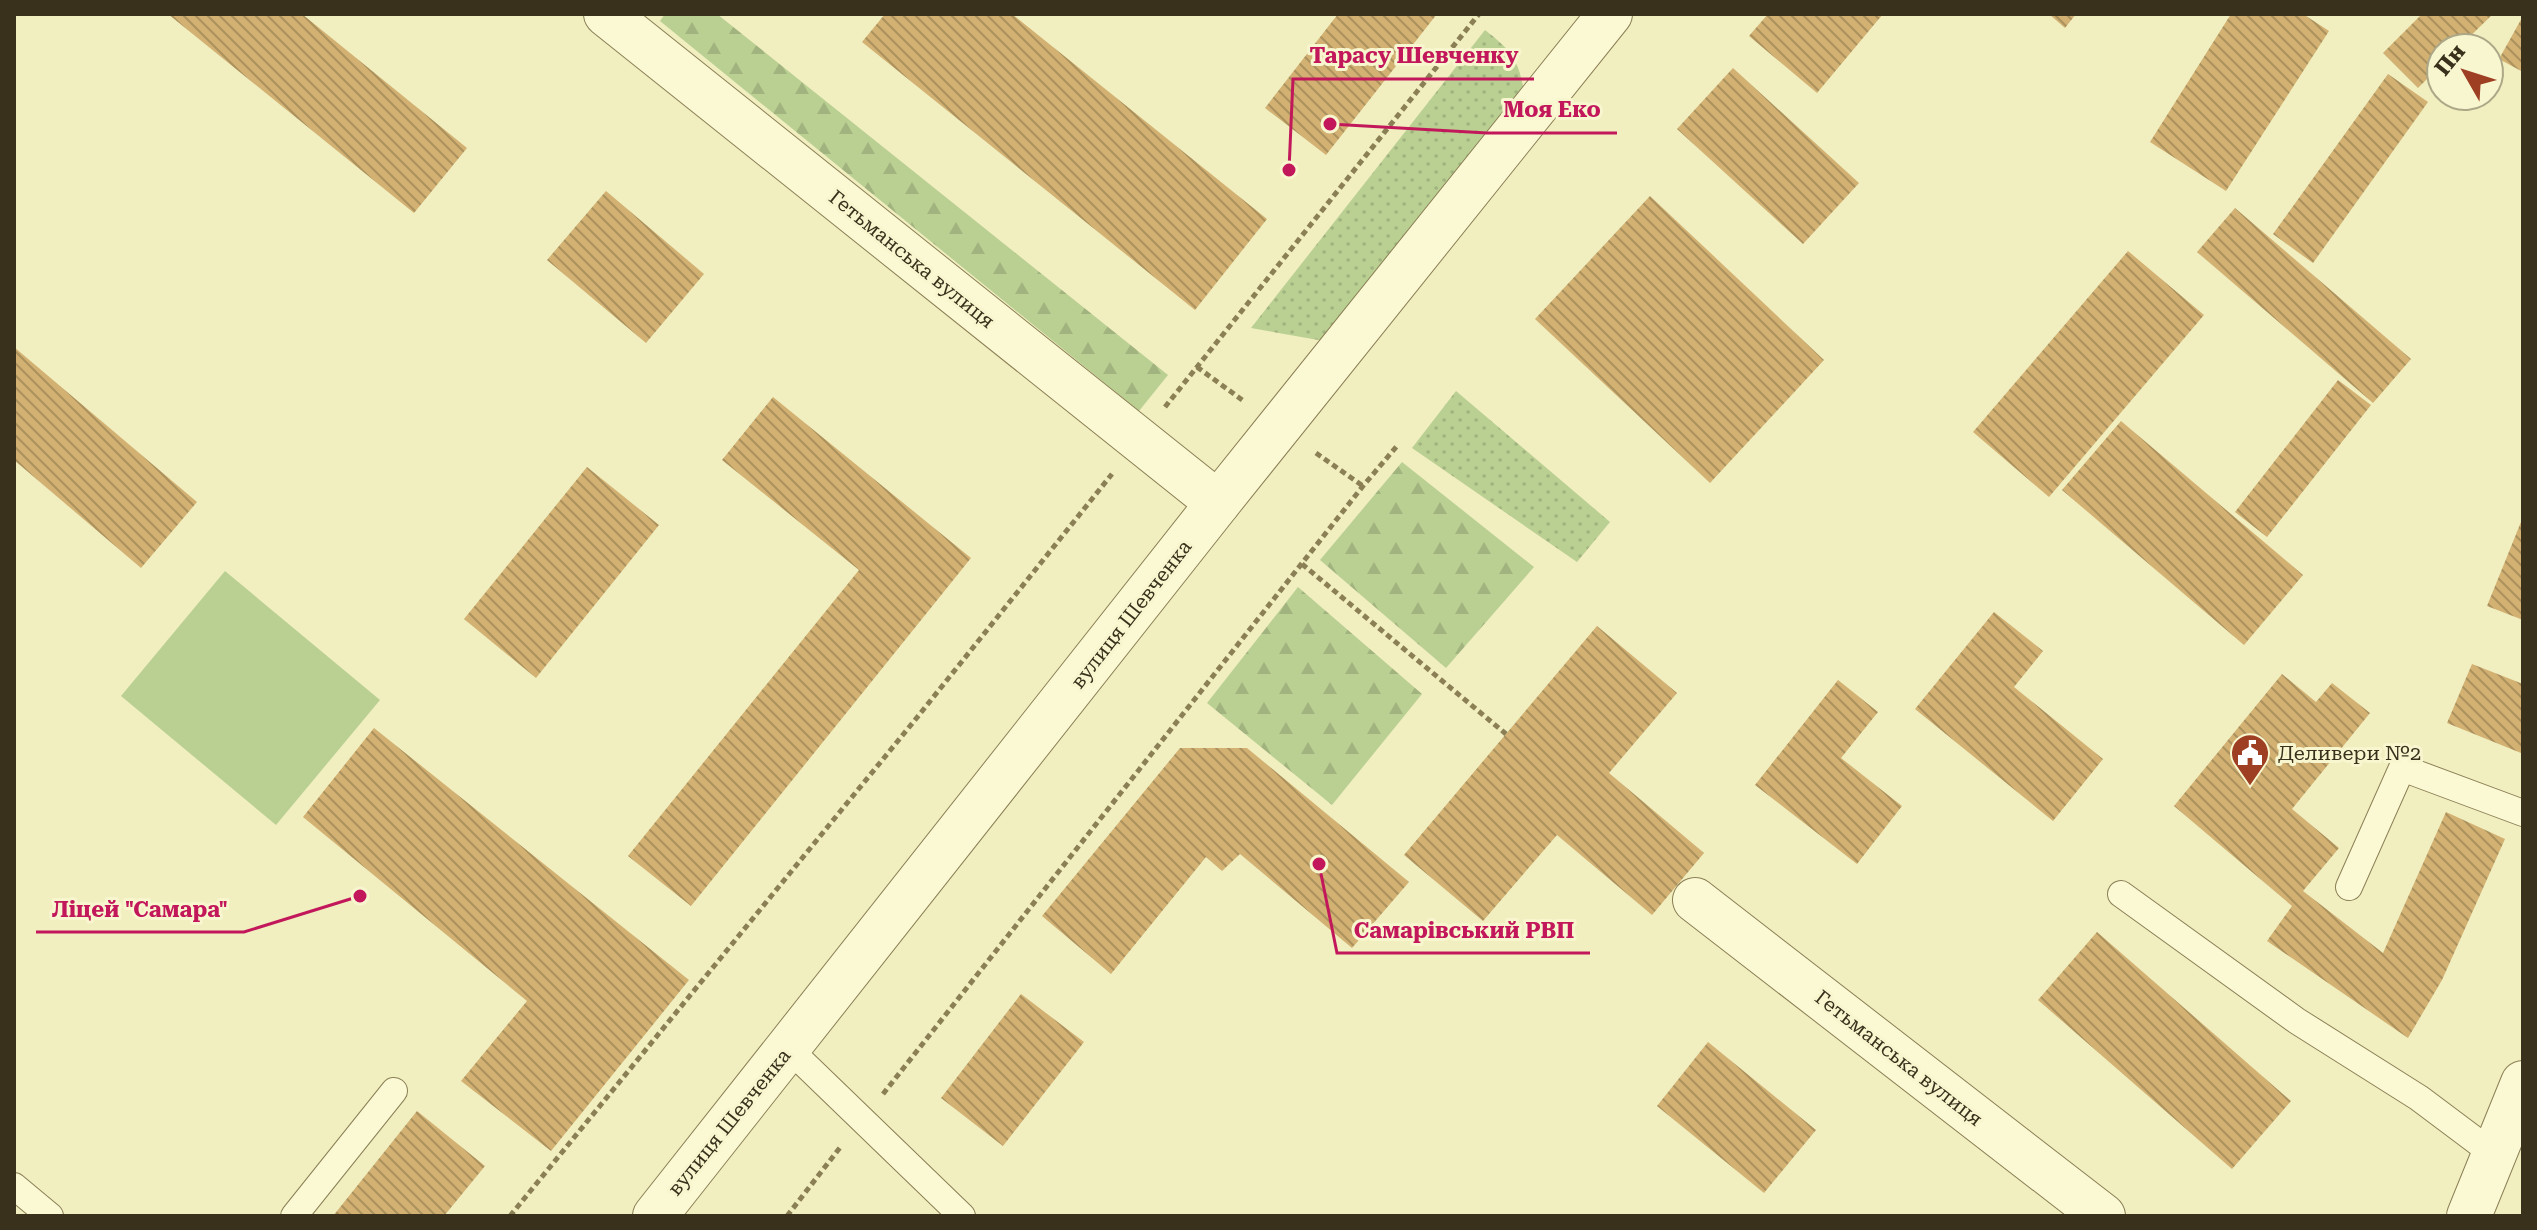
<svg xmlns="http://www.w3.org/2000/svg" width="2537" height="1230" font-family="'Roboto Serif',serif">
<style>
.grass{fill:url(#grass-dots)}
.forest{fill:url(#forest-firs)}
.pitch{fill:#bad093}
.building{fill:url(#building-back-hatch)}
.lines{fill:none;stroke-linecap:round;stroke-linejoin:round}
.service-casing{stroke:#8b7f56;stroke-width:28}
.minor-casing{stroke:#8b7f56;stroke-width:46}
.tertiary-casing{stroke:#8b7f56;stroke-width:46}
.path{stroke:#8b7f56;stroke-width:5;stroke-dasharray:6 4;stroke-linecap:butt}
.service{stroke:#fbf9d3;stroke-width:26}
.minor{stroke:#fbf9d3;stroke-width:44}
.tertiary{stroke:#fbf9d3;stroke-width:44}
.labels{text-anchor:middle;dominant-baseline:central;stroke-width:6;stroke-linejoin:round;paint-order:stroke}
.street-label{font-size:20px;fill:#39311c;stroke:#f8f6cf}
.poi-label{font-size:20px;fill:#39311c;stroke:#f8f6cf;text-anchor:start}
.leader{fill:none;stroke:#c2185b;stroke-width:3}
.callout-dot{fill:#c2185b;stroke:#f8f6cf;stroke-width:3}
.callout-label{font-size:22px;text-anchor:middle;font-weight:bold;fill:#c2185b;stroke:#f8f6cf;stroke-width:6;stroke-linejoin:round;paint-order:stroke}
</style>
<defs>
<pattern id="grass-dots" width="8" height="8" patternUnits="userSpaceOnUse" patternTransform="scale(2)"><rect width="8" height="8" fill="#bad093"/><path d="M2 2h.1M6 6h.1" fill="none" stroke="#a1b37e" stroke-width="1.8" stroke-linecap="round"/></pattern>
<pattern id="forest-firs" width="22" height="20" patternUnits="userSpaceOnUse" patternTransform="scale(2)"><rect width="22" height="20" fill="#bad093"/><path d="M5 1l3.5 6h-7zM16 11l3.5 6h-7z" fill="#a1b37e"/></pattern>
<pattern id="building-back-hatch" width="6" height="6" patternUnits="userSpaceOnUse" patternTransform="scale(2)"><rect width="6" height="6" fill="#d2b172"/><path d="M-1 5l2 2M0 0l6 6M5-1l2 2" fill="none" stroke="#ab915d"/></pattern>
</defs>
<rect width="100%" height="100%" fill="#f1eebf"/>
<g class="grass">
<path d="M1485,30c26,20 34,30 39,63l-200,248 -73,-13z"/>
<polygon points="1456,391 1610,522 1577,562 1412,448"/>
</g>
<g class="forest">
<polygon points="665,14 717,14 1168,375 1139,411 660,21"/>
<polygon points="1402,462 1534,567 1446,668 1320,560"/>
<polygon points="1298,587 1422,694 1332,805 1207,703"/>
</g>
<polygon class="pitch" points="225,571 380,700 276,825 121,696"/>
<g class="building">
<polygon points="168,14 302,14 467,148 414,213"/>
<polygon points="885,14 1012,14 1267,219 1195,310 862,42"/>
<polygon points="1338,14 1437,14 1326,155 1265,108"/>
<polygon points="1768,14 1883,14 1817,93 1749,36"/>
<polygon points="2049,14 2076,14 2065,28"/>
<polygon points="2231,14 2303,14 2329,31 2226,191 2150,142"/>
<polygon points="2422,14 2493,14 2458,48 2441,48 2441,65 2418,88 2383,53"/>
<polygon points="2523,16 2523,72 2499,59"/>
<polygon points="1733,68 1859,183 1803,244 1677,129"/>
<polygon points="2388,74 2428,102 2313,263 2273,234"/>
<polygon points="606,191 704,274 646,343 547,260"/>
<polygon points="1650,196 1824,360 1710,483 1535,319"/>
<polygon points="2235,208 2411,359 2373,403 2197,252"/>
<polygon points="2128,251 2204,315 2049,497 1973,432"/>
<polygon points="14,347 197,502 141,568 14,460"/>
<polygon points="2338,380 2371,405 2267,537 2235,512"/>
<polygon points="773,397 971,558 691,906 628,856 859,570 722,460"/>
<polygon points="2121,421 2303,575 2244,645 2062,490"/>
<polygon points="587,467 659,525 536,678 464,619"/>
<polygon points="2523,517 2523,620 2487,606"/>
<polygon points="1994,612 2043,651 2014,687 2103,759 2053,821 1915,709"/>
<polygon points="1597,626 1677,693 1609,773 1704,853 1652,915 1557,835 1483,921 1404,855"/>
<polygon points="2472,664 2523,684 2521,753 2447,723"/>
<polygon points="2282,674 2316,702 2332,683 2370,713 2292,809 2339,848 2303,891 2383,953 2446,812 2505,839 2442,980 2408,1038 2267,941 2292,906 2174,806"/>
<polygon points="1838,680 1878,712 1841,758 1902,806 1857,864 1755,785"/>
<polygon points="374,728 689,980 551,1151 461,1081 527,1001 303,817"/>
<polygon points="1180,748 1247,748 1409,882 1352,948 1240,854 1222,871 1206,857 1111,974 1042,916"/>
<polygon points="2097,932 2291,1101 2232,1169 2038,1000"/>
<polygon points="1021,994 1084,1042 1003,1146 941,1098"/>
<polygon points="1708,1042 1816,1130 1764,1193 1657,1106"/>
<polygon points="417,1111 485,1166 444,1216 333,1216"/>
</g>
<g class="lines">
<g class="service-casing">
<g id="service">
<polyline points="2349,887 2402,768 2523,813"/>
<polyline points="2121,894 2297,1021 2419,1098 2495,1155"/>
<polyline points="788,1048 962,1216"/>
<polyline points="14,1186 50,1216"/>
<polyline points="294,1216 394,1091"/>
</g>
</g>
<g class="minor-casing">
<polyline id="minor" points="1695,900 2103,1216"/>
</g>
<g class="tertiary-casing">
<g id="tertiary">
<polyline points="606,14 1218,503"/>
<polyline points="655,1216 1218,503 1610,14"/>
<polyline points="2469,1216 2523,1083"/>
</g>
</g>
<g class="path">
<polyline points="1197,367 1245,402"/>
<polyline points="1165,407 1479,14"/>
<polyline points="1316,453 1363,486"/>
<polyline points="1302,564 1506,734"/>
<polyline points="883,1094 1363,486 1397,446"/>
<polyline points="510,1216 919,715 1112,474"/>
<polyline points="787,1216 842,1145"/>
</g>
<use href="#service" class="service"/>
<use href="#minor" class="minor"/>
<use href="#tertiary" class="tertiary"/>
</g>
<defs>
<g id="civic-pin" transform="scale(2)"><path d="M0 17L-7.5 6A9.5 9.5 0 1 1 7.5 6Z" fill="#9e3e22" stroke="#f8f6cf"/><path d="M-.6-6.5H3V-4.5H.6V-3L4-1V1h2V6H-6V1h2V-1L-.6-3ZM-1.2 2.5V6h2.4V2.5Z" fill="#fff"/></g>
</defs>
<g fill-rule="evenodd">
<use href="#civic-pin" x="2250" y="753"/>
</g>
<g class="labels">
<g class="street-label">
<text transform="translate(912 259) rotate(39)">Гетьманська вулиця</text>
<text transform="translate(1131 614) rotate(-52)">вулиця Шевченка</text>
<text transform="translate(1899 1058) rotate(38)">Гетьманська вулиця</text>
<text transform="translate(729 1122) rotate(-51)">вулиця Шевченка</text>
</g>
<g class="poi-label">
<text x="2278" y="753">Деливери №2</text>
</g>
</g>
<path class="leader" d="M1289 170L1293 79H1534M1330 124L1487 133H1617M360 896L244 932H36M1319 864L1337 953H1590"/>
<g class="callout-dot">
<circle cx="1289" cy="170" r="8"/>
<circle cx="1330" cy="124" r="8"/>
<circle cx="360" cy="896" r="8"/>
<circle cx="1319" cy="864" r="8"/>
</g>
<g class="callout-label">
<text x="1414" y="63">Тарасу Шевченку</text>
<text x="1552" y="117">Моя Еко</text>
<text x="140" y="917">Ліцей "Самара"</text>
<text x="1464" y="938">Самарівський РВП</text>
</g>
<rect width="2537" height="1230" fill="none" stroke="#39311c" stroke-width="32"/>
<g transform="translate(2465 72) rotate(309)"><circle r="38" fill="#f8f6cf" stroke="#aca787" stroke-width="2"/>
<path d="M0-6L14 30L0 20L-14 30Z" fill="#9e3e22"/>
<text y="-12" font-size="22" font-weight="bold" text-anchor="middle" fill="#39311c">Пн</text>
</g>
</svg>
